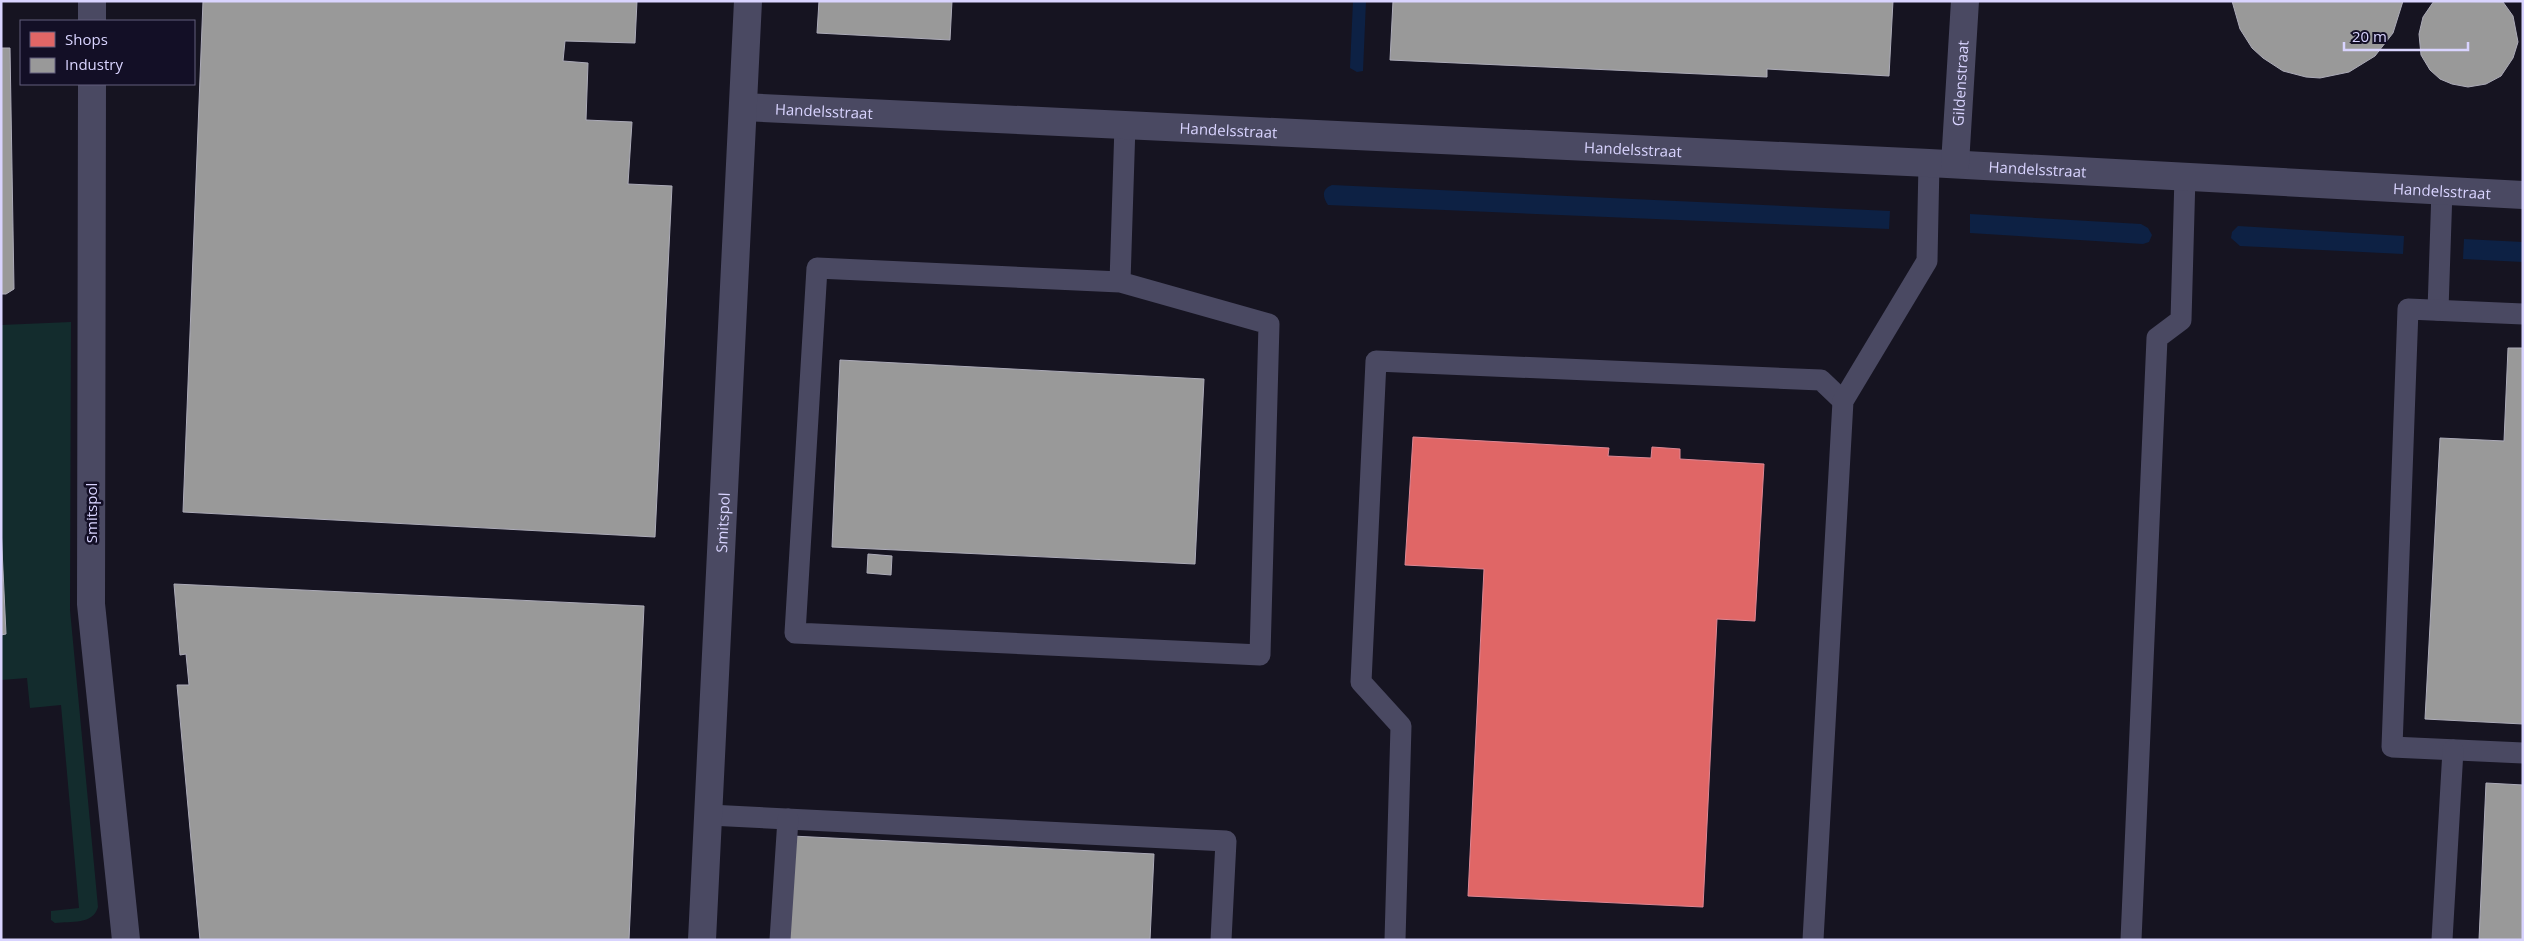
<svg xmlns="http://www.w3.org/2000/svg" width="2524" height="941" font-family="'Open Sans',sans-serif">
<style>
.green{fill:#132c2d}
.water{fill:#0d2144}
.shops{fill:#e06666;stroke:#de8794}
.industry{fill:#999;stroke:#acabb8}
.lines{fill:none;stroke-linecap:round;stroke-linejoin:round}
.lane{stroke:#4a4962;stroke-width:21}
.street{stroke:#4a4962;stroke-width:28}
.labels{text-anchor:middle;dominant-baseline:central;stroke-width:5;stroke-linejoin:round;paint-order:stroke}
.street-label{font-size:15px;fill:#d9d4ff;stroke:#130f26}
</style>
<rect width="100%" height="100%" fill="#161421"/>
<path class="green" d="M71,322l-1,288 28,297c-5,18 -27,14 -43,16l-4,-3v-9l28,-3 -18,-203 -31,3 -3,-30 -26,2v-355z"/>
<g class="water">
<polygon points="1353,1 1366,1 1363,71 1357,72 1350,68"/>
<path d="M1332,185l558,26 -1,18 -561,-24c-6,-9 -6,-16 4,-20z"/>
<polygon points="1970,214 2141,224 2148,228 2152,235 2149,242 2143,244 1970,233"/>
<polygon points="2238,226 2404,236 2403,254 2240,246 2231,238 2232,232"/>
<polygon points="2464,239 2523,242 2523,262 2463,259"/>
</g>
<polygon class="shops" points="1413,437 1609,448 1608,456 1651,458 1652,447 1680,449 1680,459 1764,464 1755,621 1717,619 1703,907 1468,896 1484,569 1405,565"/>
<g class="industry">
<polygon points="203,1 637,1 635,43 565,41 563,61 588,63 586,120 632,122 628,184 672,186 655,537 183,512"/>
<polygon points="819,1 952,1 950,40 817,33"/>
<polygon points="1393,1 1893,1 1889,76 1767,69 1767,77 1390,60"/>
<polygon points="2232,1 2403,1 2393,33 2375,56 2349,72 2320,78 2306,77 2283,71 2263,58 2252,48 2240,29"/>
<polygon points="2434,1 2503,2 2513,16 2518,42 2513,58 2501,76 2486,84 2468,87 2452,84 2440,79 2430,70 2421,55 2419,34 2423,17"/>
<polygon points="1,48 10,48 14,289 6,294 1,294"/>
<polygon points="2508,348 2523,348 2523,724 2425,719 2440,438 2504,441"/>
<polygon points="840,360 1204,379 1195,564 832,547"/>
<polygon points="1,527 6,634 1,635"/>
<polygon points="868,554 892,556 891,575 867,573"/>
<polygon points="174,584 644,606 629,940 200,940 177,685 189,685 186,654 180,655"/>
<polygon points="2486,783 2523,785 2523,940 2479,940"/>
<polygon points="792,836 1154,854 1150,940 787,940"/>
</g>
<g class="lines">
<g class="lane">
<polyline points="1120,282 817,268 795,633 1260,655 1269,324 1120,282 1125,125"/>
<polyline points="2438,310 2442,190"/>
<polyline points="2523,314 2408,309 2392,747 2523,753"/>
<polyline points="709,815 1226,841 1221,940"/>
<polyline points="780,940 788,819"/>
<polyline points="1395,940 1401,726 1361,682 1376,361 1821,380 1843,401"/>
<polyline points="1813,940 1843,401 1927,261 1929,163"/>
<polyline points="2131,940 2157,338 2181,320 2185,176"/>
<polyline points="2442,940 2453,750"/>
</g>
<g class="street">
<polyline points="92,21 92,1"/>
<polyline points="92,84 91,604 126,940"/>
<path id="s1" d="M743,107l1186,56 594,32"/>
<path id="s2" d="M1955,164l10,-163"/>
<path id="s3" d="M702,940l46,-939"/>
</g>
</g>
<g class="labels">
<g class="street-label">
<text stroke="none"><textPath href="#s2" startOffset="81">Gildenstraat</textPath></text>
<text stroke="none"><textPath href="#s1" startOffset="81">Handelsstraat</textPath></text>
<text stroke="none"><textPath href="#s1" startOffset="486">Handelsstraat</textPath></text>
<text stroke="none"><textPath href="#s1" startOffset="891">Handelsstraat</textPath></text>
<text stroke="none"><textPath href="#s1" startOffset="1296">Handelsstraat</textPath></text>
<text stroke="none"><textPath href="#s1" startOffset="1701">Handelsstraat</textPath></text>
<text transform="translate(91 513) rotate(-90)">Smitspol</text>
<text stroke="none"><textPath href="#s3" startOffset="418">Smitspol</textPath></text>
</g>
</g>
<rect width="2524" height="941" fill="none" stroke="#d9d4ff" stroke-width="5"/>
<rect x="20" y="20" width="175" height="65" fill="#130f26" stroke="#625e7d"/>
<rect x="30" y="32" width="25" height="15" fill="#e06666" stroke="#625e7d"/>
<text x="65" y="45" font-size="15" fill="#d9d4ff">Shops</text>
<rect x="30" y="58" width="25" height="15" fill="#999999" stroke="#625e7d"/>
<text x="65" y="70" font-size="15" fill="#d9d4ff">Industry</text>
<path d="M2344 42v8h124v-8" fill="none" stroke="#d9d4ff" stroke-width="2.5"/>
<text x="2352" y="42" font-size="15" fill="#d9d4ff" stroke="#130f26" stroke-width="4" paint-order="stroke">20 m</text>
</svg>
